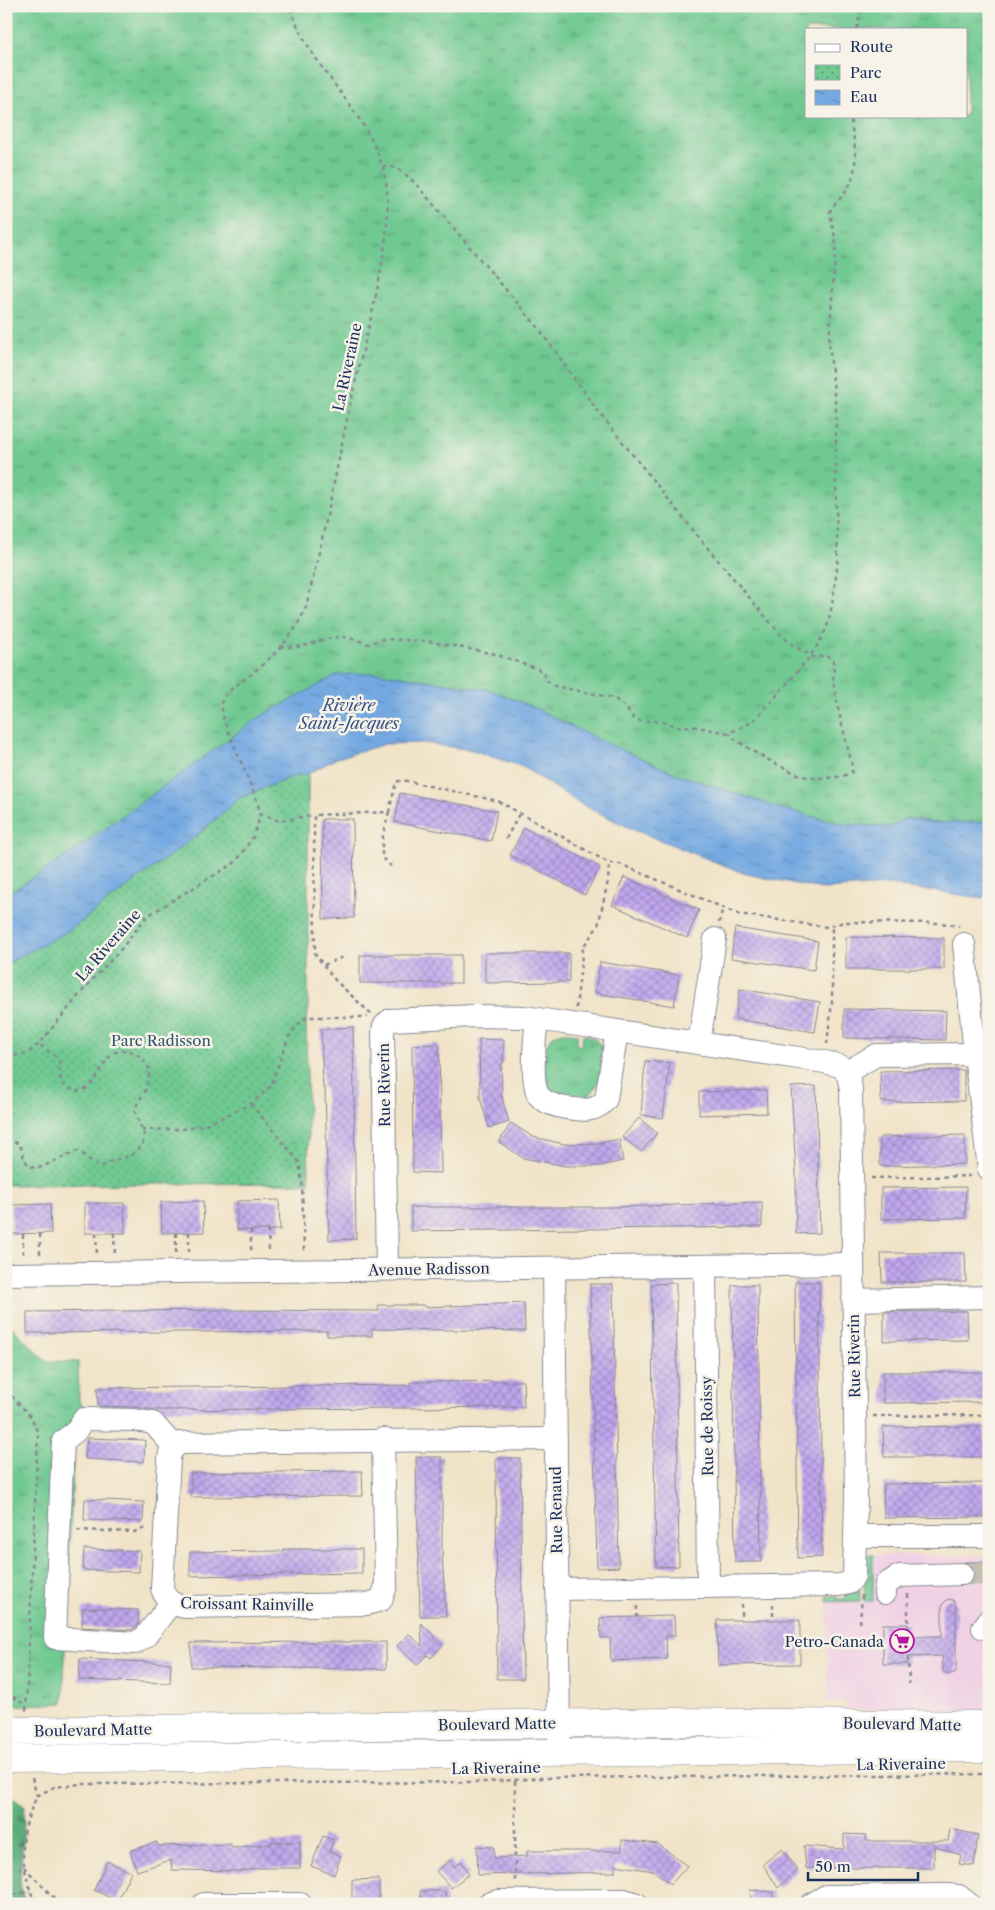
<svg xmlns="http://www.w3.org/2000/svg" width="995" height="1910" font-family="'Libre Caslon Text',serif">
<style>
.built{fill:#f0d0e4}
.grass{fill:url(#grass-tufts);stroke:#457c78;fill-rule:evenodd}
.forest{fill:url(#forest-firs);stroke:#3b6e6c}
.park{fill:url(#park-dots);stroke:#457c78}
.water{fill:url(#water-ripples);stroke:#486ca0}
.building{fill:url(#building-cross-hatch)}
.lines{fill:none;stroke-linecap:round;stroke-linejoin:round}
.minor-tunnel{stroke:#c6bfb2;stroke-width:22;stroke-dasharray:22 11;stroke-linecap:butt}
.minor-casing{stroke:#868992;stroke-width:24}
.major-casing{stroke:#868992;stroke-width:29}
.path{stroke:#868992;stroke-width:2.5;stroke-dasharray:4 4;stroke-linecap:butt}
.minor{stroke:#fff;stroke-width:22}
.major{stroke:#fff;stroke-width:28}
.labels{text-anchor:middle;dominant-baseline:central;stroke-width:5;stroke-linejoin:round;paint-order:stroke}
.street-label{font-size:15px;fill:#1b2f5e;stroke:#f7f3e8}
.park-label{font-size:15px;fill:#30566b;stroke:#f7f3e8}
.poi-label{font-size:15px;fill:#1b2f5e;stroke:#f7f3e8;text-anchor:end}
.water-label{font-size:16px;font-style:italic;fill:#365485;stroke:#f7f3e8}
</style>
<defs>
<pattern id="grass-tufts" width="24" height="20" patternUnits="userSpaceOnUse" patternTransform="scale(1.25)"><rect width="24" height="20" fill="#6fc991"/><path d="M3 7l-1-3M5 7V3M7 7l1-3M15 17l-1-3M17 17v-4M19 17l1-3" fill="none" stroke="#5aa47a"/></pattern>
<pattern id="forest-firs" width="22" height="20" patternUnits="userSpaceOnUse" patternTransform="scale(1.25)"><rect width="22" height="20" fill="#5bad7b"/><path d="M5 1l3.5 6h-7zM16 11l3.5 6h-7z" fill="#4a8d68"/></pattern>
<pattern id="park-dots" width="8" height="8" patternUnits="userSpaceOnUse" patternTransform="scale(1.25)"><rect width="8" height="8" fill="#6fc991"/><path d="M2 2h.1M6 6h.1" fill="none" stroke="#5aa47a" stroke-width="1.8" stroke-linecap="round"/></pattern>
<pattern id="water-ripples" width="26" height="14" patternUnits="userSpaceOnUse" patternTransform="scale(1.25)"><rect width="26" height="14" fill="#74a9e1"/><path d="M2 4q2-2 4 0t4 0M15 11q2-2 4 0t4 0" fill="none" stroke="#5e8aba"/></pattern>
<pattern id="building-cross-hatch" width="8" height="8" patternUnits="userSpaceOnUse" patternTransform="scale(1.25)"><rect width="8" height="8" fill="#c1a7ee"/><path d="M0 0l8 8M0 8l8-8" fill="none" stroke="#9c88c4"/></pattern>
</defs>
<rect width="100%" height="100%" fill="#f7f3e8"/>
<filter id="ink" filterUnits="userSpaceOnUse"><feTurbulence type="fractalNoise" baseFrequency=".02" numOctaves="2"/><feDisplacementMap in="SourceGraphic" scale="10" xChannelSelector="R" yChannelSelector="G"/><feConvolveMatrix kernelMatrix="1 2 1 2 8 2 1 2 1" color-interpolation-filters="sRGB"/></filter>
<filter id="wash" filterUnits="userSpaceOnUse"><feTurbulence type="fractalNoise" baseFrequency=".0096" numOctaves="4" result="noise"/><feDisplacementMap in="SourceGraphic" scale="20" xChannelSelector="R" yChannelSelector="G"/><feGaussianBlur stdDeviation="1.12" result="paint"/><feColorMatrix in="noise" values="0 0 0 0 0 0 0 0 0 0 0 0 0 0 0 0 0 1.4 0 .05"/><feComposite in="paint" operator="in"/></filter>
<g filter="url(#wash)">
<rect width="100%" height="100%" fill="#f1e3c7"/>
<polygon class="built" points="873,1555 989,1556 989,1712 847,1709 846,1702 828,1702 827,1602 872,1601"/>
<g class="grass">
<path d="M6,6h983v321l-5,105 1,105 4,49v236l-54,1 -30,-5 -14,9 -50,-3 -65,-17 -99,-33 -80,-35 -60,-30 -47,-19 -111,-17 -312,183 -61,39zM806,29h160v87h-160z"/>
<path d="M562,1032l16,2 -2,11 5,1 2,-11c6,1 13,3 16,9 10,14 0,56 -21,55 -9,-1 -22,-4 -28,-11 -7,-8 -7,-35 -2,-45 2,-6 8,-9 14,-11z"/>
<polygon points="6,1321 46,1361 78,1362 79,1401 89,1413 74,1444 63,1703 6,1706"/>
<polygon points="866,1555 873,1555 873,1601 864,1601"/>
<polygon points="860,1590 860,1601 827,1602 827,1596 836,1596 837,1599 845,1599 845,1595"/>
</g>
<polygon class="forest" points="6,1797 14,1797 25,1807 20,1882 25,1904 6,1904"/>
<polygon class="park" points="308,774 308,1013 306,1021 309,1183 6,1185 6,964 68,931 200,833 239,798 294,776"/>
<polygon class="water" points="379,673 490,690 537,709 597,739 677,774 776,807 841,824 891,827 905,818 935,823 989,822 989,885 983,898 887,885 822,889 746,874 632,829 581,804 523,767 472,750 423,743 385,744 337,758 308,774 294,776 239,798 200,833 68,931 6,964 6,895 67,856 261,716 337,675"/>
<g id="blocks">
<g class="building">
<polygon points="400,793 497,811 491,841 395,822"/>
<polygon points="322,819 353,819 354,918 323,919"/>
<polygon points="524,828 600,867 585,895 510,855"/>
<polygon points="624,877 699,910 687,938 612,905"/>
<polygon points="735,928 818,941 814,970 731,958"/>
<polygon points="846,937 944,938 944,969 846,969"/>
<polygon points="485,953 569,953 569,982 485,983"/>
<rect x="360" y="955" width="101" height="28"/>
<polygon points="600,962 679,975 674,1006 595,993"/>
<polygon points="740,989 820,1002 815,1032 735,1019"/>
<polygon points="844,1009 946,1011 945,1040 844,1038"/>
<polygon points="353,1027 356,1239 329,1240 325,1088 323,1088 321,1029"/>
<polygon points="479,1039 504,1040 503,1064 501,1064 502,1098 509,1122 489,1128 480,1098"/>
<polygon points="439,1044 441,1173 413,1172 412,1045"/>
<polygon points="645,1061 670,1063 663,1118 641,1115"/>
<polygon points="964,1070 964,1101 881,1102 880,1071"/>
<polygon points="816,1086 820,1233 796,1234 796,1172 791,1087"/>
<polygon points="766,1090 767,1113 699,1115 699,1092"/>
<polygon points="639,1118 657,1133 641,1152 622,1137"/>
<polygon points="511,1123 533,1137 564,1144 599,1143 619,1139 623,1161 599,1166 565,1166 523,1158 499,1142"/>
<polygon points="965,1135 965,1164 880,1166 880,1137"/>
<polygon points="966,1187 965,1218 881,1219 881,1188"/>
<polygon points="279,1200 280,1230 237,1230 237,1201"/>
<polygon points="203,1201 204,1232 162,1233 161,1202"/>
<polygon points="762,1202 762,1227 411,1231 411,1207 616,1207"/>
<polygon points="85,1203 124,1203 125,1233 85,1233"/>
<polygon points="50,1204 51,1233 12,1234 11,1205"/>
<polygon points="881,1253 965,1253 966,1282 882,1282"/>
<polygon points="795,1282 819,1282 822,1557 798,1558"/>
<polygon points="676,1283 679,1566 656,1567 651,1284"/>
<polygon points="590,1284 613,1284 619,1567 597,1568"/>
<polygon points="732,1285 758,1285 761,1562 735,1562"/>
<polygon points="524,1303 525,1331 372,1329 372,1336 327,1336 327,1331 27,1333 27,1312 223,1310 379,1311 378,1305 424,1305 424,1307"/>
<polygon points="967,1311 968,1340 884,1341 884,1312"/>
<polygon points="883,1372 984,1372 984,1402 883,1403"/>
<polygon points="523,1381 524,1407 156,1410 134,1407 98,1406 97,1388 411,1385 410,1382"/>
<polygon points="985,1426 985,1457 884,1457 883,1427"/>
<polygon points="87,1438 145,1440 144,1462 85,1459"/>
<polygon points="416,1457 442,1457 442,1553 446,1616 420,1616"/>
<polygon points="496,1458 520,1458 523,1679 497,1679"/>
<polygon points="362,1471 363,1496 191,1497 191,1473"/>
<polygon points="984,1483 985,1517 884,1518 883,1484"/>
<polygon points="85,1499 144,1502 143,1522 84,1520"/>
<polygon points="84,1549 140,1551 139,1572 83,1570"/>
<polygon points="284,1549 362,1549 362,1573 190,1576 190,1552 284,1551"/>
<polygon points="965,1562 989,1562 989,1579 974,1579 973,1568"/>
<polygon points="948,1599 953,1600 956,1605 956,1672 948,1675 943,1671 942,1656 908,1657 908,1664 883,1664 883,1624 908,1624 908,1636 942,1636 942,1605"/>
<polygon points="83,1608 138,1610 138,1625 132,1630 82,1627"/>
<polygon points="674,1616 675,1636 666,1636 667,1659 611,1661 610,1638 601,1638 600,1618"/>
<polygon points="717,1620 800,1620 800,1664 718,1665"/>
<polygon points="421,1623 443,1645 431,1658 427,1655 417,1665 397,1646 409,1634 422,1646"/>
<polygon points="315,1642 386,1642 386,1669 191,1667 191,1643"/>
<polygon points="80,1659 171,1663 170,1683 79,1680"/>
<polygon points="950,1829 978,1835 974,1866 959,1864 961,1855 934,1846 934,1868 806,1868 804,1846 844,1849 844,1834 866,1835 866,1841 948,1841"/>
<polygon points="323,1836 334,1840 329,1851 341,1856 334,1875 311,1866"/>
<polygon points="622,1840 658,1844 687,1866 671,1884 654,1871 615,1865 615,1872 478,1875 477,1846 494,1847 494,1858 527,1856 527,1851 622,1851"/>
<polygon points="157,1842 158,1846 231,1844 231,1848 271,1844 271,1842 300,1842 300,1868 261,1868 240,1871 172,1870 171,1860 137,1871 130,1851"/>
<polygon points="782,1849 798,1870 778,1888 763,1864"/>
<polygon points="450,1860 455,1867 461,1861 469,1874 451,1888 436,1871"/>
<polygon points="107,1861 131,1872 117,1901 94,1890"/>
<polygon points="379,1879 379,1904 352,1904 352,1880"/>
<polygon points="750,1890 773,1892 773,1904 751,1904"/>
<polygon points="420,1891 445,1891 446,1904 421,1904"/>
</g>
</g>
</g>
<g filter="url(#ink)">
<use href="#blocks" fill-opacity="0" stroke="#868992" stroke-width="1"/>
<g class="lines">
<polyline class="minor-tunnel" points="962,1574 989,1574"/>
<g class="minor-casing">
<g id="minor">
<polyline points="964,944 975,1054"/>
<path d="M537,1019c-2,15 -7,65 2,77 8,9 24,12 36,13 12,2 23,1 31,-10l11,-68"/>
<polyline points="699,1043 715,939"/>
<polyline points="847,1072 876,1055 975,1054 989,1169"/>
<polyline points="705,1266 708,1587"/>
<polyline points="554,1268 559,1741"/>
<polyline points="387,1269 383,1032 384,1026 390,1020 474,1016 524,1017 825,1062 840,1066 847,1072 851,1088 856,1498 854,1576 849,1583 839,1585 557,1589"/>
<polyline points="6,1274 852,1264"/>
<polyline points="853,1300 989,1297"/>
<path d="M383,1439l3,147 -5,14 -14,4 -182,3c-12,-2 -20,-7 -23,-19l7,-129 1,-7 9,-9 377,-4"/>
<polyline points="856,1536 989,1536"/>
<polyline points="885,1593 886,1584 899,1576 962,1574"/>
<polyline points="171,1603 145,1637 135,1643 55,1638 63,1441 75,1432 84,1419 134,1420 153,1423 174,1447"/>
<polyline points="983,1628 989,1620"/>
<polyline points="204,1904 300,1904"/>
<polyline points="488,1904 498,1901 624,1900 637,1904"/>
<polyline points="812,1904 826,1896 947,1895 959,1896 969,1904"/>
</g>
</g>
<g class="major-casing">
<g id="major">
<polyline points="6,1731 673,1722 989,1725"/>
<polyline points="6,1759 989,1748"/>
</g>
</g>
<g class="path">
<polyline points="857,29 862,6"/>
<path d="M383,166c14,-1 22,8 32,17l122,143 60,84 104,130 79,94 13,11 22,13 10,-2 7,2 2,8 -1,15 6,32 13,52v7c-8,7 -39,7 -49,4 -16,-5 -65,-31 -74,-43"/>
<path d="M280,646c27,5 37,-9 62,-9 9,0 19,5 27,7l11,-5 47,2 68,13 43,15 6,4 4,9 6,4 60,12 11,9 8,11 8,3h18l20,6 13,-1 37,7 23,-11 13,-13 44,-51 11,-17 7,-14 5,-22 6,-44 -2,-54v-96l-7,-69 7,-98 -6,-32c4,-9 12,-14 17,-22 14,-24 7,-48 3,-74"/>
<polyline points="389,812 382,840 382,858 391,866"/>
<polyline points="260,813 279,821 314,815"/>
<polyline points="506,839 519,814"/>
<polyline points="719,923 723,907"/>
<polyline points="324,965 343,957"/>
<polyline points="576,1008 583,947 598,926 608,881 609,863"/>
<polyline points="371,1014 335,980 315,954 314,815 389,812 396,782 402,780 498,801 609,863 620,864 738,914 827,927 844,922 940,923 959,926"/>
<polyline points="827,1044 832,1002 832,926"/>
<path d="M6,1057l22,-4 11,-9 46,-56 37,-40 25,-32 89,-54 17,-25 7,-20 -2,-14 -34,-82 -3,-18c6,-14 23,-23 34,-32 21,-17 42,-39 51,-65 18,-69 31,-140 46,-210 13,-58 48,-172 31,-227 -17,-61 -75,-102 -93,-163"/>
<polyline points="251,1104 299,1162 302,1183 304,1252"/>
<polyline points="142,1130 182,1129 207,1124 251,1104 271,1086 288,1038 296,1026 307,1017 368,1017"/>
<path d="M6,1141l13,2c6,13 3,21 18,26l40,-18c10,4 14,13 24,16l12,-7 17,-4 12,-10 2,-11 -9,-24 3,-9 7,-10 5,-22c-8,-17 -29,-29 -43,-10 -12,17 -20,45 -46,23 -2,-32 -1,-21 -22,-39"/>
<polyline points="871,1178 973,1176"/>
<polyline points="251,1230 251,1254"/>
<polyline points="268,1230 269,1253"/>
<polyline points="189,1232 189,1253"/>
<polyline points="96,1233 97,1256"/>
<polyline points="114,1233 115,1256"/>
<polyline points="176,1233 176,1254"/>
<polyline points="23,1234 23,1257"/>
<polyline points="40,1234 40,1257"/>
<polyline points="6,1390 32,1418 38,1434 26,1711"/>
<polyline points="873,1416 989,1415"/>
<polyline points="77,1530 134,1532 148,1527"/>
<polyline points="908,1594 908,1636"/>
<polyline points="742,1604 742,1620"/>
<polyline points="773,1604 773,1620"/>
<polyline points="637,1606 637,1617"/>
<polyline points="860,1623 862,1595"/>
<polyline points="908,1657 909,1684"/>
<polyline points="6,1693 26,1705"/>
<polyline points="32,1778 37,1796"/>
<polyline points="515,1781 515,1884"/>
<polyline points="37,1796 54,1787 82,1784 488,1782 541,1778 989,1774"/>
<polyline points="24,1867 60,1904"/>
<polyline points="6,1897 30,1891"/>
<path d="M35,1904c-15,-43 -18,-66 2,-108"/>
</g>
<use href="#minor" class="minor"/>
<use href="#major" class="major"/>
</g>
</g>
<defs>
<g id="supermarket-ring" transform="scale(1.25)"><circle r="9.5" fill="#f7f3e8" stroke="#b5179e" stroke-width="1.5"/><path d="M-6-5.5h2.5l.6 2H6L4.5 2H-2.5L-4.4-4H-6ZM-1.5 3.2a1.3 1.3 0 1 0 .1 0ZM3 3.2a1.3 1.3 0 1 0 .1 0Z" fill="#b5179e"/></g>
</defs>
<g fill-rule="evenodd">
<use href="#supermarket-ring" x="902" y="1641"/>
</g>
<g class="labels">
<g class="street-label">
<text transform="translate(347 367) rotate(-78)">La Riveraine</text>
<text transform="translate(108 945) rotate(-49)">La Riveraine</text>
<text transform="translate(384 1085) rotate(-91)">Rue Riverin</text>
<text transform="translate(429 1269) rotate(-1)">Avenue Radisson</text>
<text transform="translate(854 1356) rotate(-91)">Rue Riverin</text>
<text transform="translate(707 1426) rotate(-91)">Rue de Roissy</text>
<text transform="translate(556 1510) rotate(-91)">Rue Renaud</text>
<text transform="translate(247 1604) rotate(1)">Croissant Rainville</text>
<text transform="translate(497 1724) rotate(-1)">Boulevard Matte</text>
<text transform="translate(902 1724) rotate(1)">Boulevard Matte</text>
<text transform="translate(93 1730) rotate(-1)">Boulevard Matte</text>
<text transform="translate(901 1764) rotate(-1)">La Riveraine</text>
<text transform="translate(496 1768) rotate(-1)">La Riveraine</text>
</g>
<g class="park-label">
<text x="161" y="1040">Parc Radisson</text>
</g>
<g class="poi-label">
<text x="884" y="1641">Petro-Canada</text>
</g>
<g class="water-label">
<text x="349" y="705">Rivière<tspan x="349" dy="18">Saint-Jacques</tspan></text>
</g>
</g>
<rect width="995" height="1910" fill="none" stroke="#f7f3e8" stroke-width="25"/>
<rect x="805" y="28" width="162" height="90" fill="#f7f3e8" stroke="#9fa5b1"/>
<rect x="815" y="44" width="25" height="8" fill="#ffffff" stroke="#9fa5b1"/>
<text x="850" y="52" font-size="15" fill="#1b2f5e">Route</text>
<rect x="815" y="65" width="25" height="15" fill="url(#park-dots)" stroke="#9fa5b1"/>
<text x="850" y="78" font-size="15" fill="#1b2f5e">Parc</text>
<rect x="815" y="90" width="25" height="15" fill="url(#water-ripples)" stroke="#9fa5b1"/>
<text x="850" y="102" font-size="15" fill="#1b2f5e">Eau</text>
<path d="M808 1872v8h110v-8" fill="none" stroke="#1b2f5e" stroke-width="2.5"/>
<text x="815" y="1872" font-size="15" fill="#1b2f5e" stroke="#f7f3e8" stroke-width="4" paint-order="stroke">50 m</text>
</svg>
